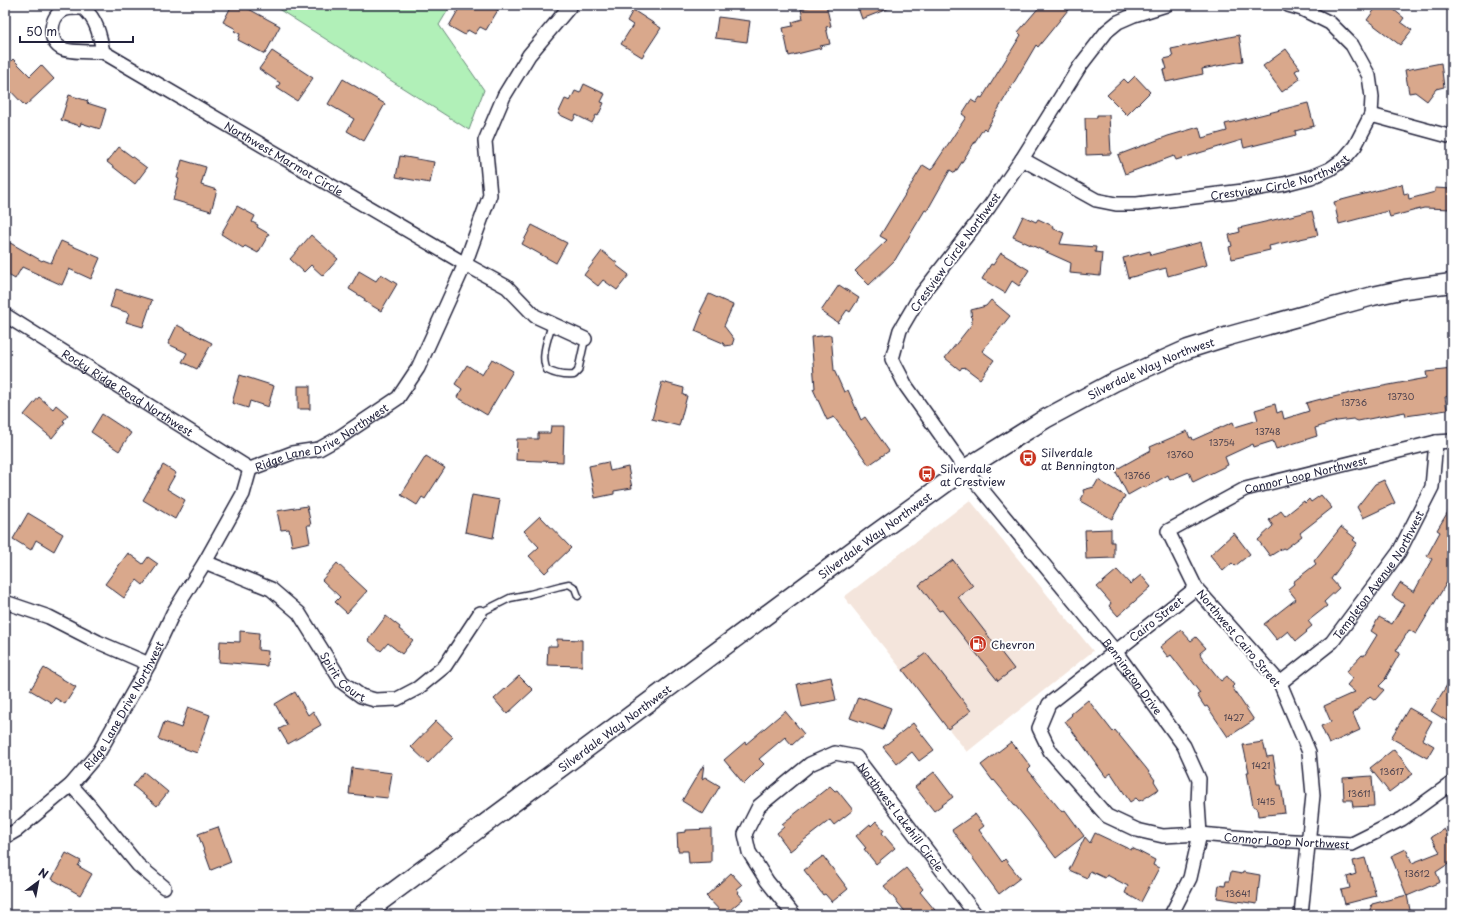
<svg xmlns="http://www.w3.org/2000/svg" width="1457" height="920" font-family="'Playpen Sans',sans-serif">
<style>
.built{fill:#f4e5dc}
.green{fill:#b1f0b8;stroke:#6a897a}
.building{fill:#d9a88c;stroke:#22223b}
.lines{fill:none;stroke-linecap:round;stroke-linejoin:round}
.service-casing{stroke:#22223b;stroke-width:9}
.minor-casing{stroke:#22223b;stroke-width:16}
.secondary-casing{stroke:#22223b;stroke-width:21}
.service{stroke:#fff;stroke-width:6}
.minor{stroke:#fff;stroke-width:13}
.secondary{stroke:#fff;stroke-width:18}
.labels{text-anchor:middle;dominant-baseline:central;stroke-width:4;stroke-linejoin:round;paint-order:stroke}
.number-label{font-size:9px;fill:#50444f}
.street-label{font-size:11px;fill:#22223b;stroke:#fff}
.poi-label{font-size:11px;fill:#22223b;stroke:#fff;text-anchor:start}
</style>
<rect width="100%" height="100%" fill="#fff"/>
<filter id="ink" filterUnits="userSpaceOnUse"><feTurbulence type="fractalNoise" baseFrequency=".025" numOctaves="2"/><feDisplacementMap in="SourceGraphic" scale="8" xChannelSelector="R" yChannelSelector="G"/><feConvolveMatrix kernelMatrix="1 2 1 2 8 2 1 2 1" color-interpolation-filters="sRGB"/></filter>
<g filter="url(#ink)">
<polygon class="built" points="970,500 1093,651 967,752 844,597"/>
<polygon class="green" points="272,5 451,5 439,25 484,90 469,130"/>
<g class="building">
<polygon points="232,5 236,5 244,9 245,7 280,26 265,54 238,40 240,34 234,31 236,29 223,22"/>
<polygon points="461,5 488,5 498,10 486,30 480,27 475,34 468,30 465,35 449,26"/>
<polygon points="816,5 826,5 831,26 826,27 830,44 820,46 821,48 789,56 783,28 793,26 792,22 803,19 801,9"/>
<polygon points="857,5 895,5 895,6 862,19"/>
<polygon points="1041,5 1072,5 1038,47 1036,45 986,130 984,128 983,129 955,173 950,170 927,211 925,210 895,260 869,285 855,271 887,240 880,236 923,165 931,170 966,117 962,114 971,100 976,103 980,97 982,98 1021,35 1018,32"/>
<polygon points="1378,5 1388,5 1404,18 1401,22 1412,30 1400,45 1367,20"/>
<polygon points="633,10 661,28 642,57 621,44 633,25 627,21"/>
<polygon points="718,17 750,21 747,42 715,38"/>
<polygon points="1239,35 1243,61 1202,69 1203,74 1166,82 1163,70 1167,69 1164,59 1173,57 1171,49"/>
<polygon points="1286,49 1300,68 1295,71 1300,79 1282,92 1263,66"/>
<polygon points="272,51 313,78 297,101 277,88 280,83 259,69"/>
<polygon points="13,59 30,76 41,65 54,79 25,106 5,85 5,67"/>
<polygon points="1441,63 1444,87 1436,89 1427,101 1415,92 1409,93 1405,70"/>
<polygon points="1135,76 1150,92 1127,115 1107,95 1124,79 1128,83"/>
<polygon points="343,79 385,104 364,141 347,131 354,119 328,104"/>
<polygon points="584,84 605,94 601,102 604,103 598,116 596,115 592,123 576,115 573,121 558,114 565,99 570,101 575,91 580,93"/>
<polygon points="69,95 88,101 87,103 106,109 100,129 81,123 80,126 61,120"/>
<polygon points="1308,103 1314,126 1295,131 1296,135 1244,148 1242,140 1176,160 1174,156 1125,174 1118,155 1168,136 1199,127 1202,138 1227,131 1225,124"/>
<polygon points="1097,115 1109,115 1111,154 1086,155 1085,118 1097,118"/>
<polygon points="119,147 147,168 135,184 107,162"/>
<polygon points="400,156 434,162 430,183 396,177"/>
<polygon points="182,160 206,167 201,185 217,190 211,211 173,200 179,179 177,178"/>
<polygon points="1402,184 1404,194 1408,193 1409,199 1435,192 1435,188 1452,189 1452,209 1424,208 1390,217 1388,211 1339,224 1334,202"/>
<polygon points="237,206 255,216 252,222 258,225 257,227 269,234 258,253 245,246 243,248 221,234"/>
<polygon points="1312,211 1318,235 1269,246 1270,250 1232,259 1229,247 1232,246 1229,235 1240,232 1239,228"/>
<polygon points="1023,216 1036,222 1038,219 1053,226 1052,228 1064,233 1060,244 1096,247 1095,252 1102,253 1100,276 1070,273 1071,263 1013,237"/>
<polygon points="532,225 567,243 556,263 522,244"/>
<polygon points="311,235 338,259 323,276 311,265 304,272 290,259"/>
<polygon points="5,240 42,261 43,260 51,263 61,241 100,258 91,279 69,269 62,285 22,267 15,279 5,273"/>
<polygon points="1201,242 1207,265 1168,276 1166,268 1128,278 1123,258 1150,251 1151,255"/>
<polygon points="602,251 617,263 616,265 629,275 617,290 603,280 598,286 584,275"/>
<polygon points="1001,253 1029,270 1019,286 1012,281 1005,293 982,279 991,264 993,265"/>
<polygon points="359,271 376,281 381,274 397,284 381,311 364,301 365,299 349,289"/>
<polygon points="839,285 859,298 850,312 847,310 838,323 821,311"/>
<polygon points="116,289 152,300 143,327 126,322 129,313 110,307"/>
<polygon points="709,294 733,305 724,326 734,339 732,345 725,346 723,343 695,331 702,313 700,312"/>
<polygon points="991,300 1010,316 982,351 994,360 980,379 964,367 963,368 962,367 960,370 945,358 972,324 971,310 986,306"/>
<polygon points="177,325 212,343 197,369 182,362 187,353 168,344"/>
<polygon points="831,335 834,370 844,392 848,390 861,420 865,417 889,451 869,465 834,417 827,420 813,389 815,388 811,337"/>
<polygon points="492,359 513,371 487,415 457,397 462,389 455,384 467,365 482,375"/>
<polygon points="1452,369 1452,396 1445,397 1447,410 1406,416 1405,412 1358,421 1353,419 1337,421 1315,428 1317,436 1276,449 1273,441 1254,447 1253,444 1225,457 1228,465 1193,482 1189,472 1170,480 1168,475 1145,488 1144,486 1128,495 1115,470 1151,450 1150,447 1187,431 1190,438 1192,437 1193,440 1233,422 1235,427 1258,420 1255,410 1275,404 1277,413 1282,411 1284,419 1309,411 1306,403 1321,399 1321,400 1367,389 1427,378 1426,372"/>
<polygon points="240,375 274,386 268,407 250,401 248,408 232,403"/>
<polygon points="662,382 684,388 683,395 687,396 679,426 652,419"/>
<rect x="298" y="386" width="12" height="23"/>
<polygon points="39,397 53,409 56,405 68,415 63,421 65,422 52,438 24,415"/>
<polygon points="102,414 131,433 119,451 91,432"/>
<polygon points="551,426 564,426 563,462 516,460 517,439 538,439 538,433 550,433"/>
<polygon points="426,456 445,468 425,499 422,497 417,505 401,495"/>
<polygon points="608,462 610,471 628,467 632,488 614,491 614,494 595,498 589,466"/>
<polygon points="163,465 176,473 167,489 185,500 175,519 143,500"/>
<polygon points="1098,480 1125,496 1112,519 1080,501 1084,494 1083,490 1094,487"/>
<polygon points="1384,480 1395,503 1363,518 1357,507 1375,484"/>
<polygon points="472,495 500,500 493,538 465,532"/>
<polygon points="1321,495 1332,508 1300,533 1302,536 1285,549 1283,548 1270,556 1258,540 1273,526 1269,520 1281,511 1285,516 1304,501 1305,503 1309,499 1311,502"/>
<polygon points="1452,505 1452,574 1416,634 1409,630 1396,651 1400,653 1385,679 1387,678 1379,686 1384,690 1375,700 1370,696 1353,714 1360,730 1329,744 1321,726 1331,722 1324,706 1355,692 1347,685 1353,678 1346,672 1362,655 1364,656 1377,635 1371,631 1379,617 1392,624 1404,604 1392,596 1400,583 1414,592 1432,559 1427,556 1440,532 1437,530"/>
<polygon points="307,506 311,525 307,525 310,542 292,546 289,529 281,530 277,511"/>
<polygon points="28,513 63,534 54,551 36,540 31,550 13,539"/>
<polygon points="540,516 571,548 545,573 529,556 539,547 524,531"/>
<polygon points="1341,527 1355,538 1353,540 1357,543 1331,579 1339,588 1324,602 1327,606 1308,621 1312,626 1306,631 1307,632 1296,641 1288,631 1277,640 1264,624 1296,599 1288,589 1294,584 1293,582 1316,564 1314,561"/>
<polygon points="1111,529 1111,542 1114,542 1114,558 1086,559 1085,530"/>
<polygon points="1234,533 1250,554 1235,566 1232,563 1223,571 1210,555"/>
<polygon points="128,553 143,564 148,557 158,564 143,585 137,580 124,598 105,584"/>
<polygon points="953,560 973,586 958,597 1014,669 998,681 942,610 939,611 919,585"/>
<polygon points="337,563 367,591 347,613 335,602 340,597 322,580"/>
<polygon points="1117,570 1130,584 1141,575 1151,587 1118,616 1109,606 1111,603 1097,587"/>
<polygon points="386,616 400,627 399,629 413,640 402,654 388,643 381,651 368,640"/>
<polygon points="1181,630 1191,641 1196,637 1206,648 1200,653 1201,656 1221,681 1227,676 1234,685 1232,687 1254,720 1228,737 1207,706 1205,707 1197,695 1200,693 1181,668 1171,655 1168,657 1160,647"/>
<polygon points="240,631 259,633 258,650 268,651 267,666 219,662 220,641 240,642"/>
<polygon points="557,639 582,640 582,666 547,665 548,646 557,646"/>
<polygon points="926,653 971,711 948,729 903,670"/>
<polygon points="44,668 76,687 65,704 55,698 52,703 30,690"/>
<polygon points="519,676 533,690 507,714 494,699"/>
<polygon points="831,677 836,700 802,707 797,684"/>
<polygon points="1452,677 1452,724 1431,711"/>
<polygon points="295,692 308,715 313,711 321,725 288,744 279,729 287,725 275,704"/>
<polygon points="858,697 864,699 864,698 891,708 883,730 850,718"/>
<polygon points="1088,700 1113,732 1115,730 1146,768 1155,780 1154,781 1159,789 1142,800 1139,801 1136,798 1130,802 1111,773 1106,777 1065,721 1072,715 1071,714"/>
<polygon points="188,707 210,715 197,753 158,739 164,722 181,728"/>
<polygon points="1409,708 1432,721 1422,739 1434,746 1427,758 1391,738"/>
<polygon points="785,711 804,734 792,745 785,737 759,759 764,764 744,784 724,760 745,742 746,744"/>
<polygon points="436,721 453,737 428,763 411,747"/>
<polygon points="913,723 934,750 919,761 912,752 897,764 883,747"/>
<polygon points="1011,742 1015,748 1016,747 1031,767 1028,770 1062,812 1065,810 1084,836 1056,858 1029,822 994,780 993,781 981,765"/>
<polygon points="1263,742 1267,757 1273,756 1278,785 1281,785 1285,813 1258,816 1257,808 1253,806 1247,772 1249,772 1243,745"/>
<polygon points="1394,749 1413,774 1389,792 1370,768"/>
<polygon points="704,764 702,779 705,777 720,786 703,814 682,801"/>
<polygon points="352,768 392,773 388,798 349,794"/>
<polygon points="144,772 168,792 157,806 133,786"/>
<polygon points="934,772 953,797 934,811 915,787"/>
<polygon points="1372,776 1374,806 1353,807 1352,800 1344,800 1343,778"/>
<polygon points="830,786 835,791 837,790 853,810 834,825 830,820 790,851 777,833 784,827 782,824"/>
<polygon points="975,814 984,826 979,830 1002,862 1005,859 1020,878 999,894 952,830"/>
<polygon points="876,821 884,830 882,833 895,848 876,864 864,849 866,848 856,836 870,824 871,826"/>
<polygon points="218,827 231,862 211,870 198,834"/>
<polygon points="711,829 711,862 689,863 688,851 678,851 677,833 686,832 686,830"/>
<polygon points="1444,829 1452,842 1452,870 1448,864 1436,872 1440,882 1407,896 1391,856 1406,849 1412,863 1440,852 1431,837"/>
<polygon points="1095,833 1131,850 1132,848 1155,860 1153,865 1159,868 1141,902 1125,893 1128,886 1107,875 1105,878 1090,871 1087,878 1069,870 1085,837 1090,843"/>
<polygon points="66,853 81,861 78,866 92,874 80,895 52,879"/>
<polygon points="823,856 848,889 832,902 825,894 823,895 804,870"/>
<polygon points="1365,858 1376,896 1345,904 1341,890 1350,888 1347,877 1356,874 1353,861"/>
<polygon points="906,868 923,889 920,892 939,915 908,915 884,886"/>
<polygon points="1231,872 1242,874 1243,872 1260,875 1257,904 1217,898 1219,885 1225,886 1226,881 1229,881"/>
<polygon points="731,873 742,885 737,889 739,892 738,893 743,899 724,915 706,896"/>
<polygon points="1407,895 1411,915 1368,915 1372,904"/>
</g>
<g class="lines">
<g class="service-casing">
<g id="service">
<path d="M552,324c-4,14 -12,33 -5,46 8,4 19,6 27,5l4,-4 7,-32"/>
<polyline points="480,613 510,598 530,594 560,586 569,584 575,588 578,596"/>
</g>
</g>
<g class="minor-casing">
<g id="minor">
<path id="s1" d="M1166,5l-32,10 -16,7 -11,9 -27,35 -58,93 -33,48 -69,89 -20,34 -8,29 14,27 59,83 150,182 69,95 15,33 -1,25 2,30 -10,44 -19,37"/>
<path id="s2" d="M103,52c-8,0 -34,0 -40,-3 -15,-5 -14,-31 -1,-38 5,-4 15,-3 21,-3 14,11 17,28 20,44l362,212 42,23 28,29 50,23"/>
<polyline points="1371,115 1452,137"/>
<path id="s3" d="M1022,159l74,41 20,4h21l106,-13 41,-7 27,-7 19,-8 14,-10 11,-13 16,-31 1,-18 -3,-21 -17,-31 -22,-22 -28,-14 -14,-4"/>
<path id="s4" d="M5,315l245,154"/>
<path id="s5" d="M250,469l42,-16 27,-4 18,-10 61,-41 20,-30 47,-104 25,-69 -5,-54 19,-45 25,-41 42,-50"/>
<path id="s6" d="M205,562l66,27 28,24 43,69 19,14 14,4 22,-1 21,-11 27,-22 35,-53"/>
<path id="s7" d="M1196,588l-147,116 -10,24 11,23 57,65 30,14 26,6 37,-2 57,5 95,5 50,-25 50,-36"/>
<polyline points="5,602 49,617 98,642 149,664"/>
<path id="s8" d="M1280,683l52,-41 67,-90 33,-65 4,-45"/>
<polyline points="71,785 89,805 138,865 164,887"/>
<path id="s9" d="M5,837l12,-7 54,-45 28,-33 50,-88 24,-51 32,-51 38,-68 7,-25"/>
<path id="s10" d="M794,915l-27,-34 -18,-29 -4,-18 14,-28 51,-42 25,-11 21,4 120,158"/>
<path id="s11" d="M1301,915l12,-120 -4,-43 -29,-69 -84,-95 -28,-57 77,-42 191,-47 16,-1"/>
</g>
</g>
<g class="secondary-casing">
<g id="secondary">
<path id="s12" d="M362,915l512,-380 91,-66 80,-50 69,-37 74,-33 41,-13 144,-40 32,-7 47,-6"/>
</g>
</g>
<use href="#service" class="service"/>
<use href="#minor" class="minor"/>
<use href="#secondary" class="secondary"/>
</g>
</g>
<defs>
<g id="bus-disc" transform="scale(0.9)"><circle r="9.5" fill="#c8321e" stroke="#fff"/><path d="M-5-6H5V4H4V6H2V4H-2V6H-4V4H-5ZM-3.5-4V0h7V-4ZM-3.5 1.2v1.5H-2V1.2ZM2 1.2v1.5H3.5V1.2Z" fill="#fff"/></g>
<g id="fuel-disc" transform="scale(0.9)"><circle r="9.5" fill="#c8321e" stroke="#fff"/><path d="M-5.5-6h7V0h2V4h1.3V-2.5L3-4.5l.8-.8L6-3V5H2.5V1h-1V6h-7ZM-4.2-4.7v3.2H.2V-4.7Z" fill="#fff"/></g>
</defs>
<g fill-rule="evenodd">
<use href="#bus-disc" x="1028" y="458"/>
<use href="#bus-disc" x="927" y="474"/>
<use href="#fuel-disc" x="978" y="644"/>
</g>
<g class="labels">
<g class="number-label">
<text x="1401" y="396">13730</text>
<text x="1354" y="402">13736</text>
<text x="1268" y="431">13748</text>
<text x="1222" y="442">13754</text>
<text x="1180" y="454">13760</text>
<text x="1137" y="475">13766</text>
<text x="1234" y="717">1427</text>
<text x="1261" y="765">1421</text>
<text x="1392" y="771">13617</text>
<text x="1359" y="793">13611</text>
<text x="1266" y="801">1415</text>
<text x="1417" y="873">13612</text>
<text x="1238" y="893">13641</text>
</g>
<g class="street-label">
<text stroke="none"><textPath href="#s2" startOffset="367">Northwest Marmot Circle</textPath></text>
<text stroke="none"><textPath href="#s3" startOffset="272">Crestview Circle Northwest</textPath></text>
<text transform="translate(955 252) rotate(-54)">Crestview Circle Northwest</text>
<text stroke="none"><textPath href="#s12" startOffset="962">Silverdale Way Northwest</textPath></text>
<text stroke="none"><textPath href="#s4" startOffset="145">Rocky Ridge Road Northwest</textPath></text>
<text stroke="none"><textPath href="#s5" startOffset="79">Ridge Lane Drive Northwest</textPath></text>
<text stroke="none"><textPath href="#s11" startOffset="579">Connor Loop Northwest</textPath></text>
<text stroke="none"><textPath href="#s12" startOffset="638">Silverdale Way Northwest</textPath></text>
<text stroke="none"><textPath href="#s8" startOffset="148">Templeton Avenue Northwest</textPath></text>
<text transform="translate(1156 619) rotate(-38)">Cairo Street</text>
<text transform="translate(1239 638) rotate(50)">Northwest Cairo Street</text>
<text stroke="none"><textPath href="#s6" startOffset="186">Spirit Court</textPath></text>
<text stroke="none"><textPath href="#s1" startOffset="858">Bennington Drive</textPath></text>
<text stroke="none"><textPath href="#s9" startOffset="180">Ridge Lane Drive Northwest</textPath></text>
<text stroke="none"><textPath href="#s12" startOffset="314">Silverdale Way Northwest</textPath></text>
<text stroke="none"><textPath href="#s10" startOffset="317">Northwest Lakehill Circle</textPath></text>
<text stroke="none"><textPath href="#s7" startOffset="509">Connor Loop Northwest</textPath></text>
</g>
<g class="poi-label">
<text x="1041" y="452">Silverdale<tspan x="1041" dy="13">at Bennington</tspan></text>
<text x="940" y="468">Silverdale<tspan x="940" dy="13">at Crestview</tspan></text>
<text x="991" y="644">Chevron</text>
</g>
</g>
<rect width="1457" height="920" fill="none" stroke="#fff" stroke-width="20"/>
<rect x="10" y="10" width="1437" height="900" fill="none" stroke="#22223b" stroke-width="1.5" filter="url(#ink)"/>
<g transform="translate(38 882) rotate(32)" stroke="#ffffff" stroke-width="3" paint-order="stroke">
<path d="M0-3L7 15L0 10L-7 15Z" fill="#22223b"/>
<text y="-6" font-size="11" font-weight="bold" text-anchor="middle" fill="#22223b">N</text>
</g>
<path d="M20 36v6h113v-6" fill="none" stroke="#22223b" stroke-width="2"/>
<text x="26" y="36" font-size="12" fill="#22223b" stroke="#ffffff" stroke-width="3" paint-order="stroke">50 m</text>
</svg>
